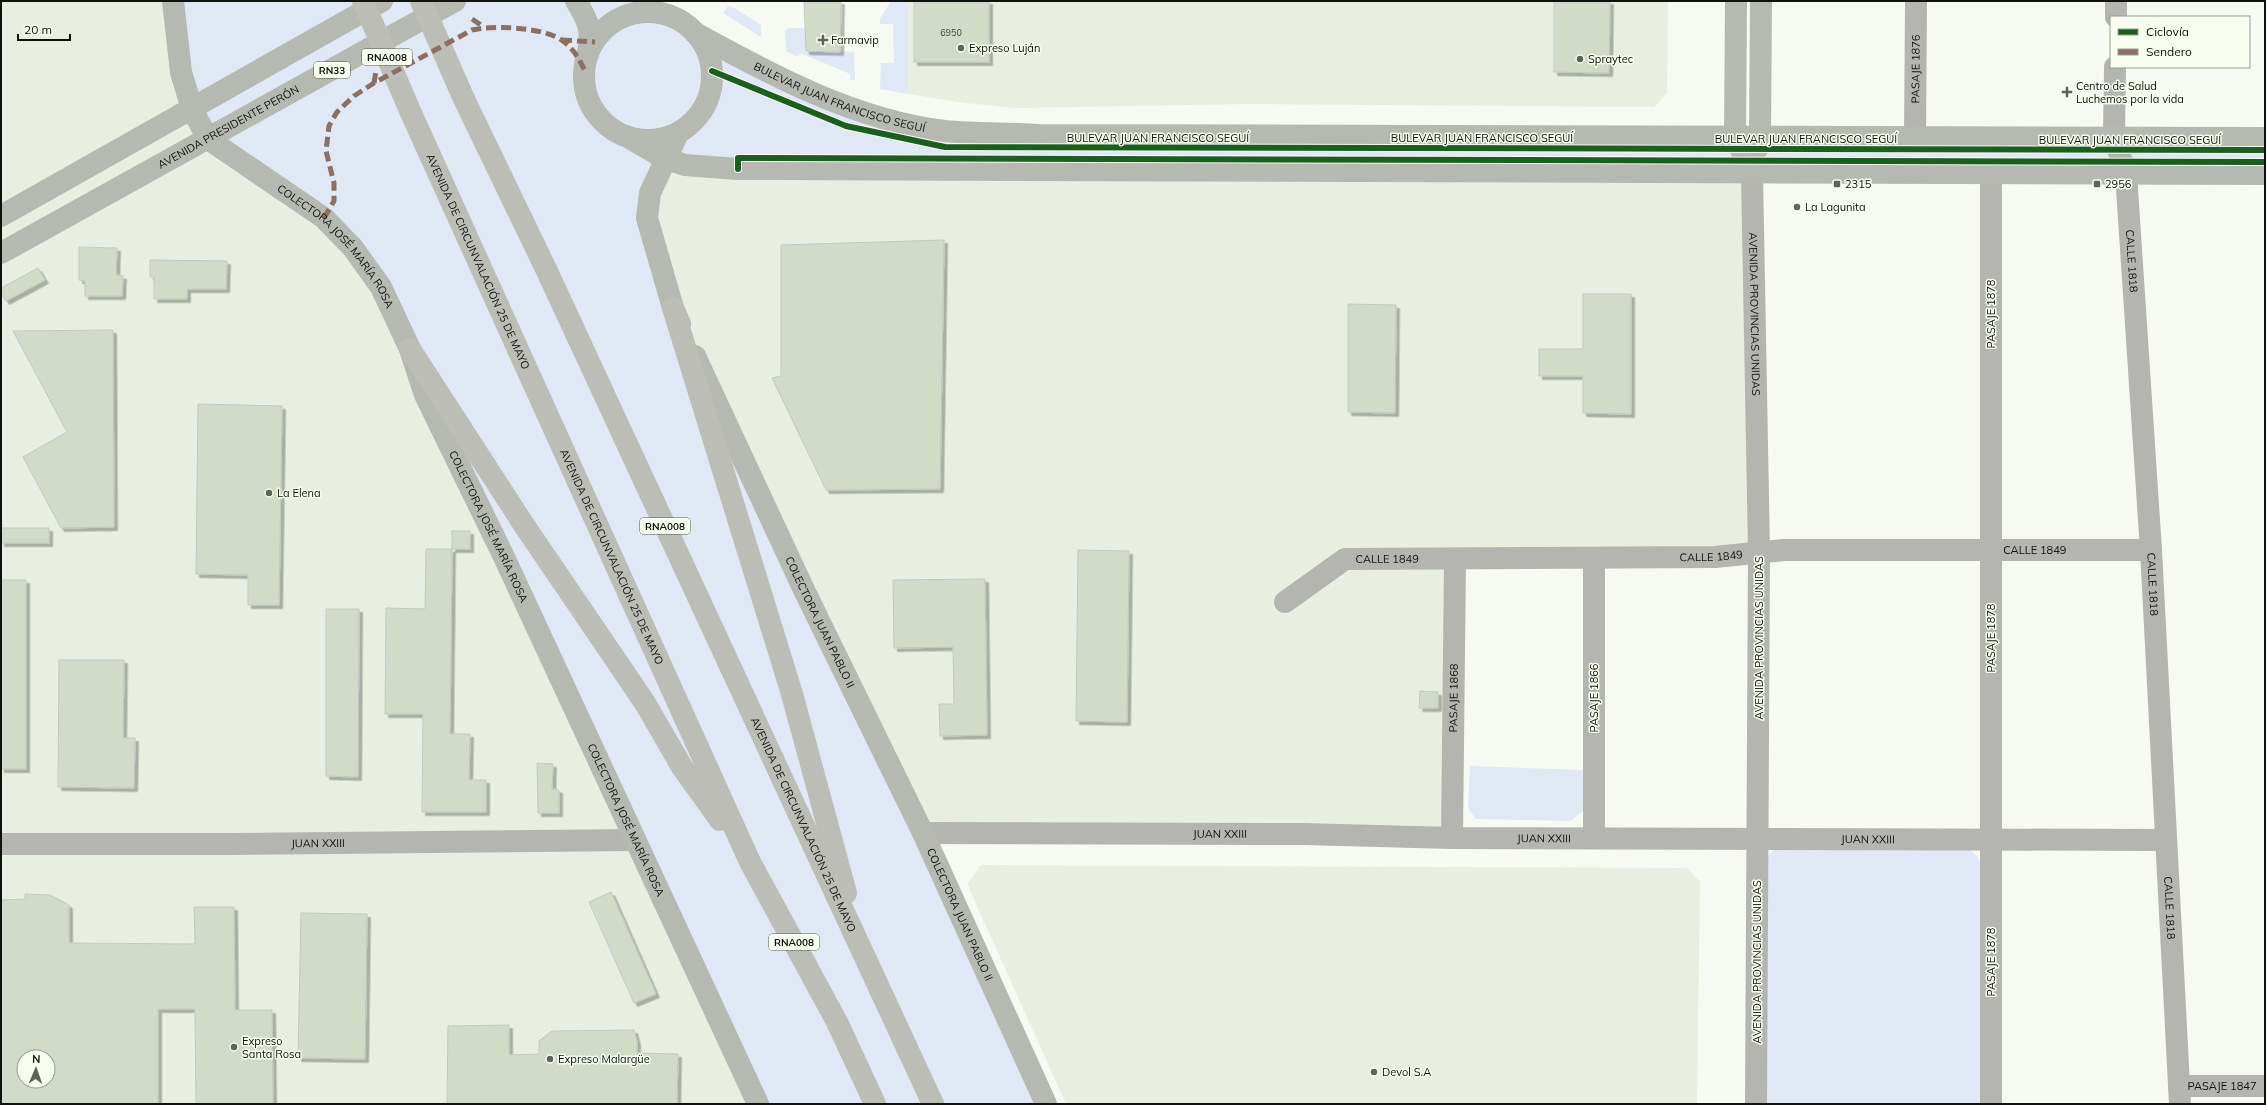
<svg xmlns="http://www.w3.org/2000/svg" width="2266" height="1105" font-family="Mulish,sans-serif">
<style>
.built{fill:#e8efe0;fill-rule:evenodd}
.green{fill:#e0e8f6}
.building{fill:#d2dbc7;stroke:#c4c7c1;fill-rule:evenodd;filter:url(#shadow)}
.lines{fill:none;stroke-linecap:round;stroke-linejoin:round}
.minor{stroke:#b4b5b1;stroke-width:22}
.major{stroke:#b6b8b2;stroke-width:22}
.highway{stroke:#bbbdb6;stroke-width:22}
.highway-bridge{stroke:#bbbdb6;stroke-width:22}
.quiet{stroke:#8d6e63;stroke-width:5;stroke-dasharray:10 5;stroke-linecap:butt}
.cycleway-casing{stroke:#f7feef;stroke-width:8}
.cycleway{stroke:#1b5e20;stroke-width:6}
.poi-dot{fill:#60635c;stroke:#f7feef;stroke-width:1.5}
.labels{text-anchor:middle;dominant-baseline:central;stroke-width:3;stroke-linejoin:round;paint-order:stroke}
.number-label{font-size:9px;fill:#40443b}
.shield{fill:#f7feef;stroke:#555850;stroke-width:1}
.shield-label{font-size:10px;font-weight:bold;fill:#0f110c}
.poi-label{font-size:11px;fill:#0f110c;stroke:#f7feef;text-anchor:start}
.street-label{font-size:11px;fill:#0f110c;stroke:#f7feef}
</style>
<defs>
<filter id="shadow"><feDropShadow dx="3.5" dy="3.5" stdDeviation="0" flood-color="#0004"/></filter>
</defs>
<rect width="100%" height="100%" fill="#f7faf2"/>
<g class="built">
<path d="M1,1h172l181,247 404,856h-757zM24,1057h24v24h-24z"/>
<polygon points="908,1 1668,1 1667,93 1654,107 1247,104 1014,108 958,102 908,94"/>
<polygon points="664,158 1752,173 1759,553 1455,559 1452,838 923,833 673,308 650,193"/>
<polygon points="981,865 1687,868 1700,882 1697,1104 1066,1104 967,884"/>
</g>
<g class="green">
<polygon points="173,1 656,1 671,17 682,22 695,33 772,75 945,131 2265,138 2265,174 664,158 650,193 673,308 1046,1104 758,1104 354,248 208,139"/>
<polygon points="891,1 908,1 908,94 880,89 881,63 894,63 893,24 880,24 880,19"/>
<polygon points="728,6 733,7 761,25 761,37 723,13"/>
<polygon points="789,28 806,28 807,51 854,52 855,80 850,80 850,74 800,53 798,57 786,51 785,30"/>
<polygon points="1470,766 1585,770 1585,809 1571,821 1476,819 1468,808"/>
<polygon points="1774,849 1969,849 1977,856 1982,866 1982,1104 1765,1104 1766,858"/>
</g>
<g class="building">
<polygon points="804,1 841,1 840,52 806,51"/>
<rect x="914" y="1" width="75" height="61"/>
<polygon points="1554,1 1610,1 1609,73 1554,72"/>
<polygon points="944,240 940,489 826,490 772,378 781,376 781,245"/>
<polygon points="79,247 117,248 116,275 123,276 122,296 85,296 85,281 79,280"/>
<polygon points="150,260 227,261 226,289 187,289 187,299 154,299 154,277 150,277"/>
<polygon points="38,268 45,280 6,301 1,293 1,288"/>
<polygon points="1583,294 1631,294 1631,414 1583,413 1583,376 1539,376 1539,349 1583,349"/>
<polygon points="1348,304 1396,305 1395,413 1348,412"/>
<polygon points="113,330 114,527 61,528 23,457 67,432 13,331"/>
<polygon points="198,404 282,406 279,605 248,605 248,575 196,574"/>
<rect x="1" y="528" width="48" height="15"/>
<rect x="452" y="531" width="18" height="18"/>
<polygon points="426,549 452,549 450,734 470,734 469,780 486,780 486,812 422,812 423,714 385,714 386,608 425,609"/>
<polygon points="1078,550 1129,551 1127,722 1076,721"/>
<polygon points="985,579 987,735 940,736 939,704 954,704 953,647 894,648 893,580"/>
<rect x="1" y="580" width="25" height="189"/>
<polygon points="326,609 359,609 358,777 326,776"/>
<polygon points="59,660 124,660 123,738 135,738 134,788 58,787"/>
<polygon points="1420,691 1438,692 1438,708 1419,708"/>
<polygon points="537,763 553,764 552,789 559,790 559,813 538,813"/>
<polygon points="611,892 656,994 634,1003 589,902"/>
<path d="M25,894l25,1 19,10v38l126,1 -1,-37h40l1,103h37l1,94h-77l-1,-95h-37v95h-157v-204l24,-1zM24,1057h24v24h-24z"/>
<polygon points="301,913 367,914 365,1059 298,1058"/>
<polygon points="509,1025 509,1055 539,1054 539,1041 552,1031 634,1030 637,1042 637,1053 678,1054 677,1104 447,1104 448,1026"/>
</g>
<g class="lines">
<g class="minor">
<polyline points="2116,17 2116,1"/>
<path id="s1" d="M2115,67l-1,70 12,37 25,376 29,554"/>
<path id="s2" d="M1915,137l1,-136"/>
<path id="s3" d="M1752,173l7,380 -3,551"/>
<path id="s4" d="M1285,602l60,-43 370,-2 69,-7h367"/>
<path id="s5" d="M923,833l380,1 149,4 714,2"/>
<path id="s6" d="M1452,838l3,-279"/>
<polyline points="1594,838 1594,558"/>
<path id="s7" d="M1,844h230l403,-4"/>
<path id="s8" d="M2179,1086h86"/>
<polyline points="1991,1104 1991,173"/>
</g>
<g class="major">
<path id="s9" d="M173,1l8,71 11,37 16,30 116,79 29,30 28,39 29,62 15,46 79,162 254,547"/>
<path d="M576,1c13,21 16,29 12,53"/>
<polyline points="1736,1 1735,137 1752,173"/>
<circle cx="648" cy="76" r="64"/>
<path id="s10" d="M695,33c78,43 160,87 250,98 31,3 63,2 94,4l1226,3"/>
<polyline points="678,133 650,193 647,218 673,308 680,324"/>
<polyline points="626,136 664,158 685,165 738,169 2265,174"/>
<polyline points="1757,149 1760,136 1761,1"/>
<polyline points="1,216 382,1"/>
<path id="s11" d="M1,253l454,-252"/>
<path id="s12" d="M695,356l110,236 118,241 123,271"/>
</g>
<g class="highway">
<path id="s13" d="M464,99l82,170 387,835"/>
<path id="s14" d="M411,113l339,749 87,160 38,82"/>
<polyline points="673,308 792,694 846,893"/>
<polyline points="410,349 524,525 645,703 682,767 720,820"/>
</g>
<g class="highway-bridge">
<polyline points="363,1 411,113"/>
<polyline points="421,1 464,99"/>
</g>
<g class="quiet">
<polyline points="472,19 484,27"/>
<polyline points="562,40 595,42"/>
<polyline points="374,83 376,71"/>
<path d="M324,218l10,-17v-18l-8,-32 3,-25 8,-14 17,-16 20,-13 98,-53c21,-5 73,-3 91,11 11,8 16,18 22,30"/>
</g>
<g class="cycleway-casing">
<g id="cycleway">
<polyline points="712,71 846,126 945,147 2265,150"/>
<polyline points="738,169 738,158 2265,162"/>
</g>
</g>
<use href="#cycleway" class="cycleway"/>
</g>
<g class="poi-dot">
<path d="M821 34h4v4h4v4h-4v4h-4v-4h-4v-4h4z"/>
<circle cx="961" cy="48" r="4"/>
<circle cx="1580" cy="59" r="4"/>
<path d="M2065 86h4v4h4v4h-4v4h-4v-4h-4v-4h4z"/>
<rect x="1833" y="180" width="8" height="8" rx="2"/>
<rect x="2093" y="180" width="8" height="8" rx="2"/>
<circle cx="1797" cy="207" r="4"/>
<circle cx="269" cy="493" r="4"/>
<circle cx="234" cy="1047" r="4"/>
<circle cx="550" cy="1059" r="4"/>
<circle cx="1374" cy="1072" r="4"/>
</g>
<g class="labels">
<g class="number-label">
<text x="951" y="32">6950</text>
</g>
<g class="shield">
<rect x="362" y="49" width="50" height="16" rx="3"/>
<rect x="314" y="62" width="36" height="16" rx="3"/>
<rect x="640" y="518" width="50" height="16" rx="3"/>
<rect x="769" y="934" width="50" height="16" rx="3"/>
</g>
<g class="shield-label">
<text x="387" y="57">RNA008</text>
<text x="332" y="70">RN33</text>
<text x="665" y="526">RNA008</text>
<text x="794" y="942">RNA008</text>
</g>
<g class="poi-label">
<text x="831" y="40">Farmavip</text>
<text x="969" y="48">Expreso Luján</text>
<text x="1588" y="59">Spraytec</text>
<text x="2076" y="86">Centro de Salud<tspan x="2076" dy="13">Luchemos por la vida</tspan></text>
<text x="1845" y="184">2315</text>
<text x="2105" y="184">2956</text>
<text x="1805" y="207">La Lagunita</text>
<text x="277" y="493">La Elena</text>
<text x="242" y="1041">Expreso<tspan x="242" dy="13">Santa Rosa</tspan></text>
<text x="558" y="1059">Expreso Malargüe</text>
<text x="1382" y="1072">Devol S.A</text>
</g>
<g class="street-label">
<text stroke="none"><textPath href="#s2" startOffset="68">PASAJE 1876</textPath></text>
<text stroke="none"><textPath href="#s10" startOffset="159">BULEVAR JUAN FRANCISCO SEGUÍ</textPath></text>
<text stroke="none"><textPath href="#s11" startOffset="260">AVENIDA PRESIDENTE PERÓN</textPath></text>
<text x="1158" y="138">BULEVAR JUAN FRANCISCO SEGUÍ</text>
<text x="1482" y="138">BULEVAR JUAN FRANCISCO SEGUÍ</text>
<text x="1806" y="139">BULEVAR JUAN FRANCISCO SEGUÍ</text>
<text x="2130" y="140">BULEVAR JUAN FRANCISCO SEGUÍ</text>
<text stroke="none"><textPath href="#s9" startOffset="313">COLECTORA JOSÉ MARÍA ROSA</textPath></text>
<text stroke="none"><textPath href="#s14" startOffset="163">AVENIDA DE CIRCUNVALACIÓN 25 DE MAYO</textPath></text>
<text stroke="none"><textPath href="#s1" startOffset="196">CALLE 1818</textPath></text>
<text stroke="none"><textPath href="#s3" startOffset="141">AVENIDA PROVINCIAS UNIDAS</textPath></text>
<text transform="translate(1991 314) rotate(-90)">PASAJE 1878</text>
<text stroke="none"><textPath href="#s9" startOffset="637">COLECTORA JOSÉ MARÍA ROSA</textPath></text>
<text stroke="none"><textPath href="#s4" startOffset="764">CALLE 1849</textPath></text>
<text stroke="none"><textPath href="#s14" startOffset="487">AVENIDA DE CIRCUNVALACIÓN 25 DE MAYO</textPath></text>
<text stroke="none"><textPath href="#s4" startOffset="440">CALLE 1849</textPath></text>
<text stroke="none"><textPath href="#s4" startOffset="116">CALLE 1849</textPath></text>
<text stroke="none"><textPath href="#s1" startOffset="520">CALLE 1818</textPath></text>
<text stroke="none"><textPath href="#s12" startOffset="294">COLECTORA JUAN PABLO II</textPath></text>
<text transform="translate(1759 638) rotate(-90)">AVENIDA PROVINCIAS UNIDAS</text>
<text transform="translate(1991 638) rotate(-90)">PASAJE 1878</text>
<text stroke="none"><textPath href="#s6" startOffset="140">PASAJE 1868</textPath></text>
<text transform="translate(1594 698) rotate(-90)">PASAJE 1866</text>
<text stroke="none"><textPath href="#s9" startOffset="961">COLECTORA JOSÉ MARÍA ROSA</textPath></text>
<text stroke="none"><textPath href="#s13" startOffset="801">AVENIDA DE CIRCUNVALACIÓN 25 DE MAYO</textPath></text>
<text stroke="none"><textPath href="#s5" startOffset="297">JUAN XXIII</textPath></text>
<text stroke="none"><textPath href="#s5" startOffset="621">JUAN XXIII</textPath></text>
<text stroke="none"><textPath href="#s5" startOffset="945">JUAN XXIII</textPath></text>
<text stroke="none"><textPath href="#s7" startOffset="317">JUAN XXIII</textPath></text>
<text stroke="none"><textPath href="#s1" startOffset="844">CALLE 1818</textPath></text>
<text stroke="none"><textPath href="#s12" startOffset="618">COLECTORA JUAN PABLO II</textPath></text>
<text transform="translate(1757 962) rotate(-90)">AVENIDA PROVINCIAS UNIDAS</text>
<text transform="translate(1991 962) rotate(-90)">PASAJE 1878</text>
<text stroke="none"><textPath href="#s8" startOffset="43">PASAJE 1847</textPath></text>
</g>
</g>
<rect width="2266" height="1105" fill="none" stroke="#0f110c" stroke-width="4"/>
<rect x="2110" y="16" width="140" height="52" fill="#f7feef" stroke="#9a9f94"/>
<rect x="2118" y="29" width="20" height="6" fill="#1b5e20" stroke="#9a9f94"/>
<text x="2146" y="36" font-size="12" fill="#0f110c">Ciclovía</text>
<rect x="2118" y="49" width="20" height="6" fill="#8d6e63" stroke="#9a9f94"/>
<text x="2146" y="56" font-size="12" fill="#0f110c">Sendero</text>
<g transform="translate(36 1069) rotate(2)"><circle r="19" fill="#f7feef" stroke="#9a9f94"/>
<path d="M0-3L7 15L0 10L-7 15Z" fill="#60635c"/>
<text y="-6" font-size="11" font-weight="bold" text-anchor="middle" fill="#0f110c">N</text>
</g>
<path d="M18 34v6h52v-6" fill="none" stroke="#0f110c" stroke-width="2"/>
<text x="24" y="34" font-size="12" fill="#0f110c" stroke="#f7feef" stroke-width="3" paint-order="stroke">20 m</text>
</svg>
